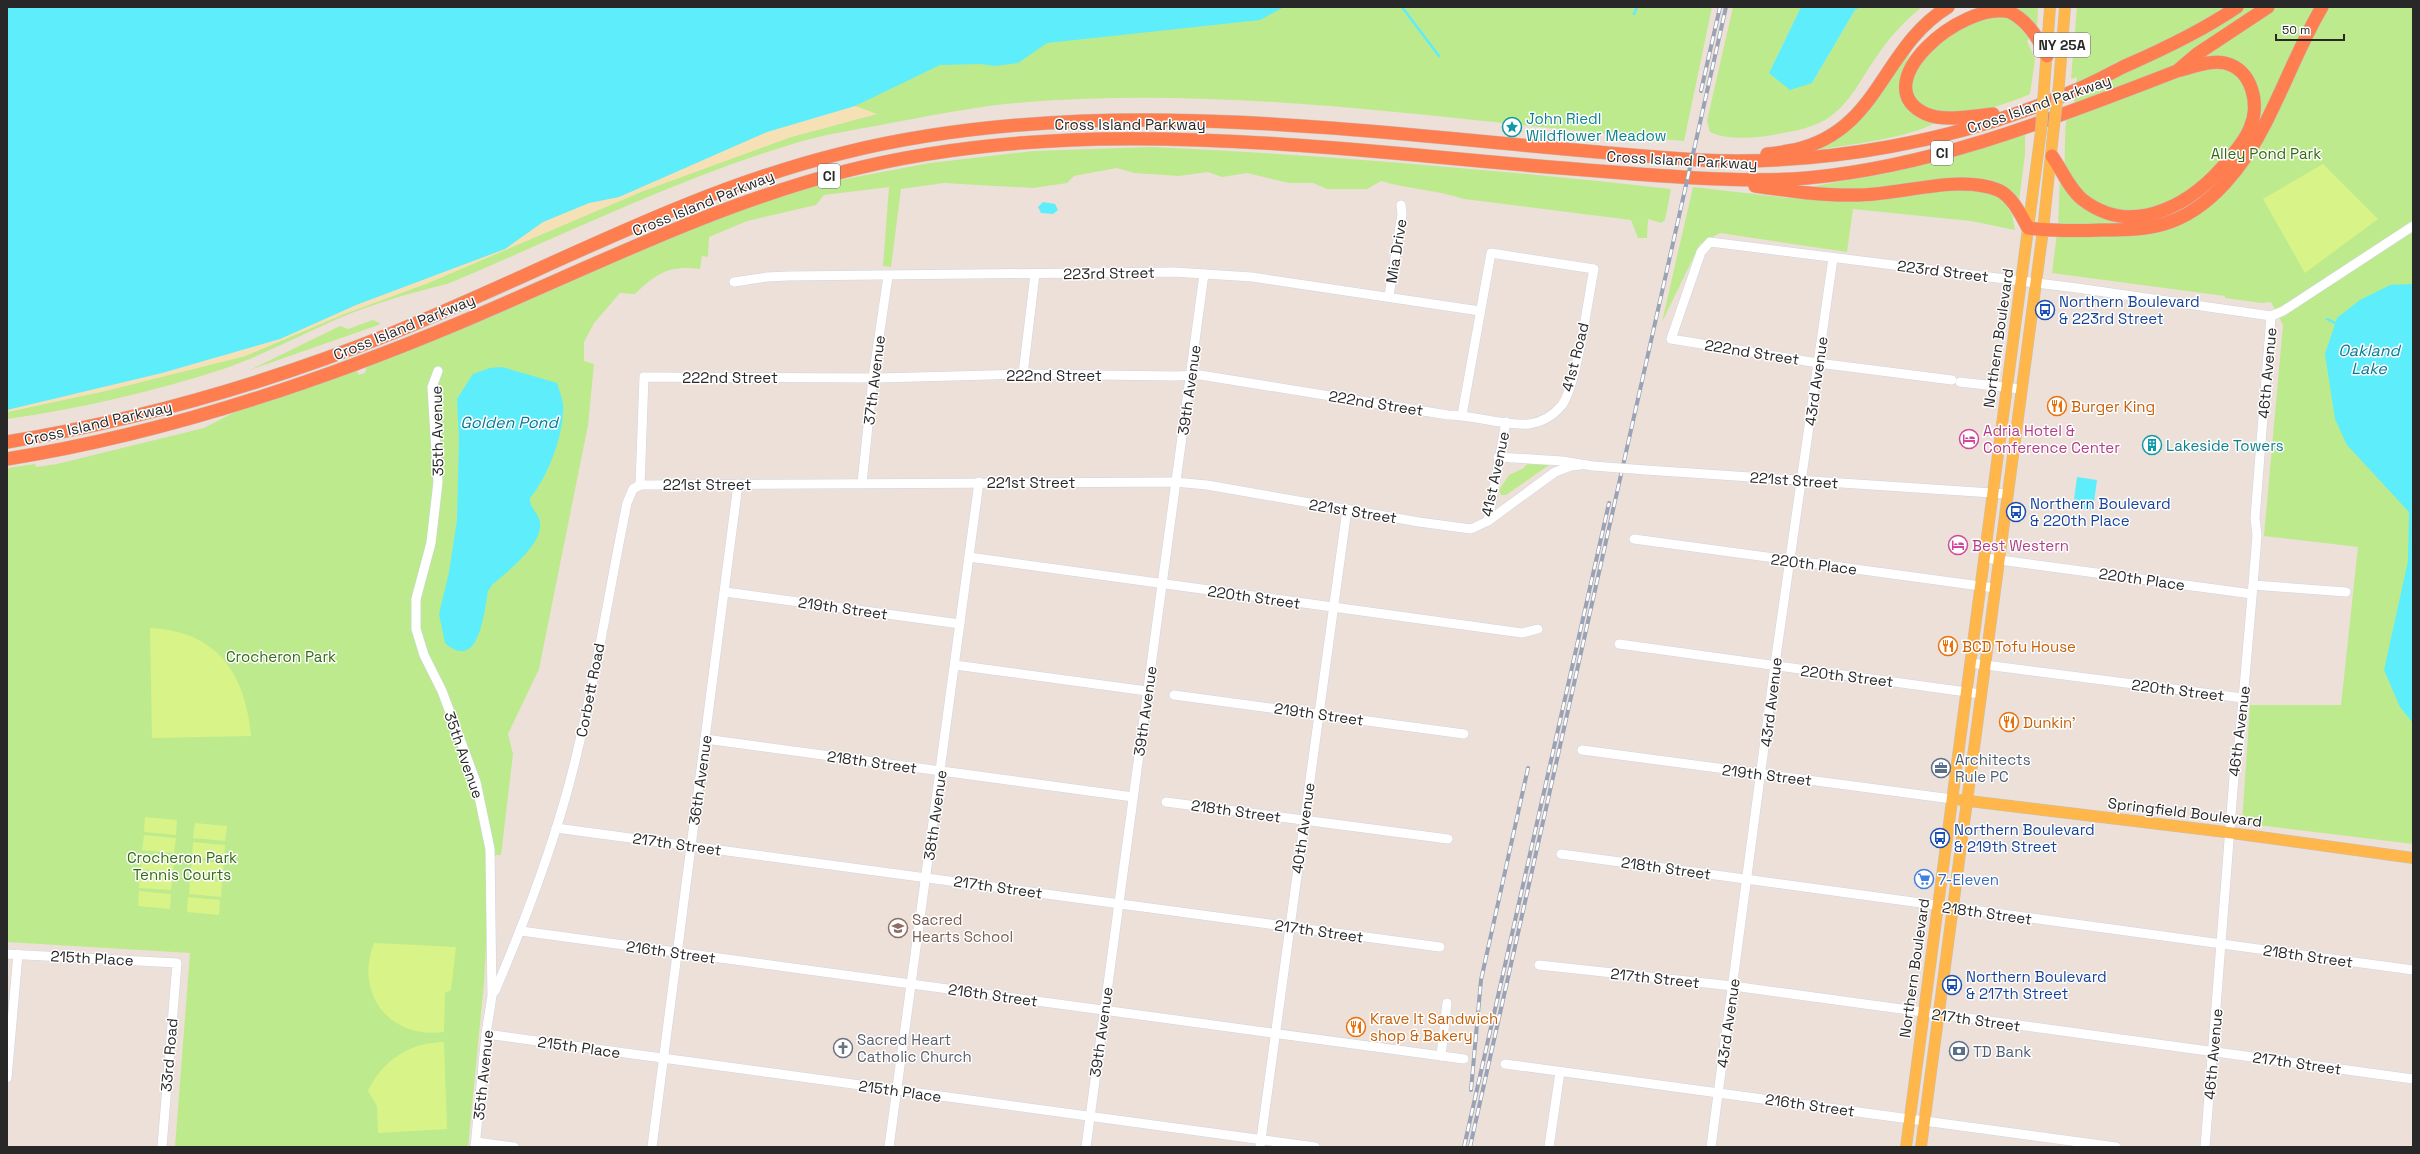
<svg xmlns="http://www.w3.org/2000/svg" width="2420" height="1154" font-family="'Space Grotesk',sans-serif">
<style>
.green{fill:#bdea8d}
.sand{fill:#f6e1b6}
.pitch{fill:#d8f388}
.water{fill:#5eedfb}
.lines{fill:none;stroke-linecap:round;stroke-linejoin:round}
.stream{stroke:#5eedfb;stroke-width:2.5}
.minor-casing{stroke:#cdd5e3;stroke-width:10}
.major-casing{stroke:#c3c3c3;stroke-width:12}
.highway-casing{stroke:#c3c3c3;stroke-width:14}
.minor{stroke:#fff;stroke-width:9}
.major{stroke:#ffb64a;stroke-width:11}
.highway{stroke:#ff7e50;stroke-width:13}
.rail-casing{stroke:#9aa3b5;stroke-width:4}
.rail{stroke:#fff;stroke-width:2.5;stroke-dasharray:8;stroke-linecap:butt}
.minor-bridge-casing{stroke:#cdd5e3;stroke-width:10;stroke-linecap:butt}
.major-bridge-casing{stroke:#c3c3c3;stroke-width:12;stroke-linecap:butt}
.minor-bridge{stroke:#fff;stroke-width:9}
.major-bridge{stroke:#ffb64a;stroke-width:11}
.labels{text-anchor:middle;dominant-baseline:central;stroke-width:3;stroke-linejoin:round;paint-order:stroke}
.shield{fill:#fff;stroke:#686868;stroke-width:1}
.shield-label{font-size:14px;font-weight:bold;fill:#282828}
.street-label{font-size:15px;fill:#282828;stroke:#fff}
.culture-label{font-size:15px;fill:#0d838f;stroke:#fff;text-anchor:start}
.park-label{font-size:15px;fill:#346c12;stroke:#fff}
.transit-label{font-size:15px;fill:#164399;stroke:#fff;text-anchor:start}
.food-label{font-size:15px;fill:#c56008;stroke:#fff;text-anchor:start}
.hotel-label{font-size:15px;fill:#b23c85;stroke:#fff;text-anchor:start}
.service-label{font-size:15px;fill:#4e5e75;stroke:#fff;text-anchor:start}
.shop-label{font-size:15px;fill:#366cbe;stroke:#fff;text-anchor:start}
.education-label{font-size:15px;fill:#785e54;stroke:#fff;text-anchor:start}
.worship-label{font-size:15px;fill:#5b616d;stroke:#fff;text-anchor:start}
.water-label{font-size:16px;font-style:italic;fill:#027c95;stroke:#fff}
</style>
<rect width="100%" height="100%" fill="#ede0d8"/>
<g class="green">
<path d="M826,7h886l-28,134c-218,-18 -436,-56 -656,-39 -44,3 -88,12 -132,20 -33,7 -68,11 -100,21 -120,36 -234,93 -349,141 -37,9 -75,20 -110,35 -39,17 -77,38 -117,51 -67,22 -143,39 -213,49v-7l98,-21 140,-35 99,-42 84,-31 215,-92 148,-54 85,-23 -21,-8 -88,26 -148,65 -30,6 -46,19 -38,27 -149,56 -76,34 23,-71 17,-25 34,-34 37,-30 71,-30 71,-6 57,-21 212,-92z"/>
<path d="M1733,7h68l-32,66 43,10 43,-73 6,-3h61c-17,13 -33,31 -45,49 -16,22 -27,49 -52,64 -18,10 -38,12 -58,16 -17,2 -41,4 -57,-4l-3,-11z"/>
<polygon points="2010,7 2038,7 2037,29"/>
<path d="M2077,7h336v837l-171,-21 8,-118h91l17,-158 -94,-11 19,-211 -12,-23 -9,1 -37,-5v-2l-173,-23 6,-48 2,-48 3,5c3,-21 1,-39 3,-60l2,-5 4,-1 5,-39 -6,2z"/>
<path d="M2000,13l18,9 13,14 -4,5 8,18 -5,35c-27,12 -100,37 -117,0 -9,-19 7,-34 20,-46 7,-7 18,-23 28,-27 12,-4 26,-5 39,-8z"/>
<path d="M1912,49l-12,28v19l15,18 22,8c-30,17 -92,23 -127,29l14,-7 83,-93z"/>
<polygon points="2025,133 2025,154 2019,201 1999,185 1818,189 1815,186 1893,172"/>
<path d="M1152,147c174,8 346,23 519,42l-6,31 -4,3 -13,-4 -1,19h-9l-7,-18 -167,-21c-27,-9 -56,-10 -83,-18l-14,8h-40l-14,-6h-24l-42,-10 -25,4 -14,-5 -29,4 -45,-3 -17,-5 -43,8 -7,7 -34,5 -89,-5 -43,6 -10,78 -8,-1 6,-79 -65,8 -8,10 -69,16 -38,16 -1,20 -6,-1 -2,13c-31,-4 -43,4 -65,25l-15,-1 -26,30 -10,19v19l10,3 -6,61 -49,244 -31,65 5,20 -12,101h-5l-10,17 1,55 -3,56 -16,164h-293l15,-194 -183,-11v-474l28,-4 1,3 21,-3 147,-36 31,-16 121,-43 3,6 6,-2 3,-9 350,-147 111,-35 101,-19 104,-12z"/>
<polygon points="1693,187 1788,198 1836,200 1953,190 1986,191 2002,199 2012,214 2015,230 1971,221 1853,209 1847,252 1720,233 1700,244 1662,322"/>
<polygon points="373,320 381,324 250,370 340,326 348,329"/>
<polygon points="1528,464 1549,465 1506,495 1501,495 1499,490 1509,475 1522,469"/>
</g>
<polygon class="sand" points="855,106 877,114 791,137 643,191 428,283 344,314 245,356 105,391 7,412 7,410 162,373 280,339 356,305 505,249 543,222 589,203 619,197 767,132"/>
<g class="pitch">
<polygon points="2323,164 2378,219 2305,273 2263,199"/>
<path d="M150,628c67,3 95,45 101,108l-99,2z"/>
<polygon points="145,817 177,820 176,835 144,832"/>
<polygon points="195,823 227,826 225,841 193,838"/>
<polygon points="144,835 176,838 174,853 142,850"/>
<polygon points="193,842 225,845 224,860 192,857"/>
<polygon points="142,854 174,857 173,872 141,869"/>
<polygon points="192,860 224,863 222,878 190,875"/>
<polygon points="140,873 173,875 171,890 139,888"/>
<polygon points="190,879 222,882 221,897 189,894"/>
<polygon points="139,891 171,894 170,909 138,906"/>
<polygon points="188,897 220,900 219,915 187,912"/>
<path d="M374,943l82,4 -5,43 -6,3 -1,39c-54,7 -90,-37 -70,-89z"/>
<path d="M444,1042l3,87 -69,4 -1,-27 -9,-15c14,-30 42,-49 76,-49z"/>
</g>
<g class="water">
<polygon points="7,7 1284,7 1260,20 1047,43 1018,63 995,66 980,64 940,65 855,106 767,132 619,197 589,203 543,222 505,249 356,305 280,339 162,373 7,410"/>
<polygon points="1801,7 1861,7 1855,10 1812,83 1790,90 1769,73"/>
<polygon points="1043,202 1055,204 1058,210 1053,214 1041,213 1038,207"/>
<polygon points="2413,284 2413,723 2400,707 2384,670 2408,561 2409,512 2347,445 2335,419 2325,354 2337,318 2360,300 2390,285"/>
<path d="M502,367l55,16c2,7 5,14 6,21 2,28 -15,73 -33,94 -1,11 9,14 10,25 3,21 -33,49 -48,62l-4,6c-4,22 -9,82 -43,52l-6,-29 10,-42 8,-52 2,-81 -2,-40 16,-25 17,-6z"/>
<polygon points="2077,477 2097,480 2093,510 2073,507"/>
</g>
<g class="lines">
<g class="stream">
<polyline points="1402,7 1439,56"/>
<polyline points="1634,14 1637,7"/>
<polyline points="2327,319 2335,323"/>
</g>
<g class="minor-casing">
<g id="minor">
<polyline points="734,282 767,277 788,276 1174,272 1252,277 1480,311"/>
<polyline points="1389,296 1402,214 1401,205"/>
<polyline points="2271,316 2283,311 2413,226"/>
<polyline points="438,371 432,387 438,482 431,543 416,599 416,629 424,655 442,691 476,782 490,849 492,996 486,1034 475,1147"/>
<polyline points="1023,374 1035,274"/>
<polyline points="1952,380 1818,363 1671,339 1701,252 1710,242 2077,288 2271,316"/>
<polyline points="1960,382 2021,389"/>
<polyline points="1498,457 1562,461 1593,466"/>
<polyline points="1646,470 2007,494"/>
<polyline points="862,483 873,378 888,276"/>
<path d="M640,485l4,-108 235,1 144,-4 152,2 25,-1 248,40c27,0 54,11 81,9 14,-2 24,-8 33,-19 15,-20 26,-107 32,-136l-103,-16 -29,162"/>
<polyline points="640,485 1175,482 1207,485 1419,522 1471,529 1488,521 1555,472 1571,466 1581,465"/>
<polyline points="1488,521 1506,422"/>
<polyline points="1634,539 1995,588"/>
<polyline points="969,557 1522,633 1538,629"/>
<polyline points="1985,558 2252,594"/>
<polyline points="2253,585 2346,592"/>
<polyline points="725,592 960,624"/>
<polyline points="1619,644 1981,694"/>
<polyline points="1970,663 2243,698"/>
<polyline points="955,665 1147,691"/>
<polyline points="1174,695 1464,734"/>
<polyline points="705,739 1133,797"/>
<polyline points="1582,750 1952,799"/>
<polyline points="1166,802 1448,839"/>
<polyline points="556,828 1440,947"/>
<polyline points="1561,854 2413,970"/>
<polyline points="521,931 1464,1059"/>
<polyline points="7,954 177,963 162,1147"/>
<polyline points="1539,965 1733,986 2413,1079"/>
<path d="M495,991c33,-77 63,-156 82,-238 20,-82 33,-167 50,-250l6,-14 7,-4"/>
<polyline points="486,1034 1315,1147"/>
<polyline points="1441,1056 1447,1003"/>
<polyline points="1505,1064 2116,1147"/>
<polyline points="7,1078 18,954"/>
<polyline points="476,1142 514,1147"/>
<polyline points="652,1147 738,484"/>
<polyline points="889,1147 979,482"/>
<polyline points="1086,1147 1204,274"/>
<polyline points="1260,1147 1347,509"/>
<polyline points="1549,1147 1560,1072"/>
<polyline points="1711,1147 1776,657 1833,258"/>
<polyline points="2205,1147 2235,764 2239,745 2253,585 2257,535 2255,518 2271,316"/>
</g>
</g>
<g class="major-casing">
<g id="major">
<polyline points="2059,84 2065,7"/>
<polyline points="2044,89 2050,7"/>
<polyline points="1961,800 2217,831 2413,858"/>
<polyline points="1906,1147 2041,131"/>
<polyline points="1921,1147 2043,230 2054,126"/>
</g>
</g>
<g class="highway-casing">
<g id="highway">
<path d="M1993,114c-20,2 -48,8 -67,0 -63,-29 36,-114 84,-102 18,9 28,26 37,44"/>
<path d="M1767,154c9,0 18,-3 27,-4 86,-19 87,-102 154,-143"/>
<path d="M2052,156c10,14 17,33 31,44 53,40 113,1 147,-42 7,-9 16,-19 20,-30 10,-23 3,-58 -25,-65 -14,-3 -30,3 -44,7"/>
<path d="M1755,186c34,5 68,10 103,9 43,0 100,-21 140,-5 14,6 23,25 30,38 25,3 48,3 73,2 21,0 42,0 63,-6 47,-14 81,-60 102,-102 20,-39 34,-78 56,-115"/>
<path d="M7,442c132,-22 264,-60 388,-110 148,-60 292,-141 448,-179 277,-69 575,-11 856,7 124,6 263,-19 377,-70 17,-7 33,-16 49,-24 39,-17 77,-35 112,-59"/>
<path d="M7,459c156,-25 307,-75 452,-136 126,-53 249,-116 383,-151 188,-49 383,-34 574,-17 94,9 187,17 280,23 37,2 74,3 111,0 130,-12 250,-61 370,-107l20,-17 71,-47"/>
</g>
</g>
<use href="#minor" class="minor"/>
<use href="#major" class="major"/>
<use href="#highway" class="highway"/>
<g class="rail-casing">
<g id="rail">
<polyline points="1701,91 1720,7"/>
<polyline points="1471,1090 1481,980 1528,768"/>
<polyline points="1464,1147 1609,503"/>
<polyline points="1470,1147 1726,7"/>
</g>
</g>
<use href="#rail" class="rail"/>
<g class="minor-bridge-casing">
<polyline id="minor-bridge" points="1593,466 1646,470"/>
</g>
<g class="major-bridge-casing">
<g id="major-bridge">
<polyline points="2054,126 2059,84"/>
<polyline points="2041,131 2044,89"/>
</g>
</g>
<use href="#minor-bridge" class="minor-bridge"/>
<use href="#major-bridge" class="major-bridge"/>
</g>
<defs>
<g id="sight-ring" transform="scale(1)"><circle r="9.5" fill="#fff" stroke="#0f9aa8" stroke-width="1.5"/><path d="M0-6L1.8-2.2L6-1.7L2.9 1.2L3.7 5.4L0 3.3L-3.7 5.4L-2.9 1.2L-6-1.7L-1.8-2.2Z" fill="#0f9aa8"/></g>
<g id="bus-ring" transform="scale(1)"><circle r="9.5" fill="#fff" stroke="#1a4fb4" stroke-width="1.5"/><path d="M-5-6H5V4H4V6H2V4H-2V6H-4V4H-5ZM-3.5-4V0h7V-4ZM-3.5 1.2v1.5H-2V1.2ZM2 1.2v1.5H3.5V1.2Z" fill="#1a4fb4"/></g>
<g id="restaurant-ring" transform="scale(1)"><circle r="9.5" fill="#fff" stroke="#e8710a" stroke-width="1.5"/><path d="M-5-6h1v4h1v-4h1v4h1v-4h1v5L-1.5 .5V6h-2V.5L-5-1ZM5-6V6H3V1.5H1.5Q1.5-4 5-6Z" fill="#e8710a"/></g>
<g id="hotel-ring" transform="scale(1)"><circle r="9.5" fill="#fff" stroke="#d1479c" stroke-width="1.5"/><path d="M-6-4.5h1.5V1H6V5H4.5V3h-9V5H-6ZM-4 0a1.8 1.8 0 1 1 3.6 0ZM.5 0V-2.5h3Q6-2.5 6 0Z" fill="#d1479c"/></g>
<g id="building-ring" transform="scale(1)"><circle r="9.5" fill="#fff" stroke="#0f9aa8" stroke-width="1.5"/><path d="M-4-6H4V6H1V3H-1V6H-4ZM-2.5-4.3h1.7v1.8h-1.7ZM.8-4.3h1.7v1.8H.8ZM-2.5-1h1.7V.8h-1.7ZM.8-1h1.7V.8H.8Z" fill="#0f9aa8"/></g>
<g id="office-ring" transform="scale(1)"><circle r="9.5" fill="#fff" stroke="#5c6f8a" stroke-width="1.5"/><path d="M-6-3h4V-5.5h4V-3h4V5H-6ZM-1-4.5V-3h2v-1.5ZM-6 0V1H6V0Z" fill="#5c6f8a"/></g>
<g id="supermarket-ring" transform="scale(1)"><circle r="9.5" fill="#fff" stroke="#3f7fe0" stroke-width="1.5"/><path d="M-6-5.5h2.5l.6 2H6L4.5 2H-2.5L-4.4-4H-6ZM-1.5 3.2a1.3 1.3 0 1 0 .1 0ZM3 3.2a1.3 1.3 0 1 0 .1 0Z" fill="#3f7fe0"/></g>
<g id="school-ring" transform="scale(1)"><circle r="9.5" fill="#fff" stroke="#8d6e63" stroke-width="1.5"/><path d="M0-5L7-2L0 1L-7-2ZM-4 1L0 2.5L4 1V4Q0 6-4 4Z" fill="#8d6e63"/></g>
<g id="church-ring" transform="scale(1)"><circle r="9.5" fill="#fff" stroke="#6b7280" stroke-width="1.5"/><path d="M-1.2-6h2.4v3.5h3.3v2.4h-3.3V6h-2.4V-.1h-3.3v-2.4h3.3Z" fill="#6b7280"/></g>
<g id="bank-ring" transform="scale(1)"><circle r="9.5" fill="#fff" stroke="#5c6f8a" stroke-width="1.5"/><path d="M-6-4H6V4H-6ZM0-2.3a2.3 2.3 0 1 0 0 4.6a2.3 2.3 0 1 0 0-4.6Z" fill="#5c6f8a"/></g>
</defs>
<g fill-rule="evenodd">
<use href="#sight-ring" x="1512" y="127"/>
<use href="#bus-ring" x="2045" y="310"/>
<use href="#restaurant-ring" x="2057" y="406"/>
<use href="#hotel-ring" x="1969" y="439"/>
<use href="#building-ring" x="2152" y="445"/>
<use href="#bus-ring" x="2016" y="512"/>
<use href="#hotel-ring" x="1958" y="545"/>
<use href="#restaurant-ring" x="1948" y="646"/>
<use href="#restaurant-ring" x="2009" y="722"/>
<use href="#office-ring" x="1941" y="768"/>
<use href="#bus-ring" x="1940" y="838"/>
<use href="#supermarket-ring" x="1924" y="879"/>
<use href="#school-ring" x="898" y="928"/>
<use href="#bus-ring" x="1952" y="985"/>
<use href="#restaurant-ring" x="1356" y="1027"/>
<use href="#church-ring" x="843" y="1048"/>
<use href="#bank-ring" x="1959" y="1051"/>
</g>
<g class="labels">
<g class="shield">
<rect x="2034" y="33" width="56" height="24" rx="3"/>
<rect x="1931" y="141" width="22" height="24" rx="3"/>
<rect x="818" y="164" width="22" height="24" rx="3"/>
</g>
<g class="shield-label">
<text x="2062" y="45">NY 25A</text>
<text x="1942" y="153">CI</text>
<text x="829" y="176">CI</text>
</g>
<g class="street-label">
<text transform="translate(2039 104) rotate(-19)">Cross Island Parkway</text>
<text x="1130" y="124">Cross Island Parkway</text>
<text transform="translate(1682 160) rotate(3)">Cross Island Parkway</text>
<text transform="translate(703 203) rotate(-22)">Cross Island Parkway</text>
<text transform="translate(1396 251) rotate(-81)">Mia Drive</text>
<text transform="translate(1943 271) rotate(7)">223rd Street</text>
<text transform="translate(1109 273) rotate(-1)">223rd Street</text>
<text transform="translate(404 327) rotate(-22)">Cross Island Parkway</text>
<text transform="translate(1998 338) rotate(-82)">Northern Boulevard</text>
<text transform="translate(1752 352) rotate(9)">222nd Street</text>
<text transform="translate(1575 357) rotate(-76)">41st Road</text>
<text transform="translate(2267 373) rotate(-85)">46th Avenue</text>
<text x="1054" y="375">222nd Street</text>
<text x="730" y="377">222nd Street</text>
<text transform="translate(874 380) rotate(-83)">37th Avenue</text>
<text transform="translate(1816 381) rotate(-82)">43rd Avenue</text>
<text transform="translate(1189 390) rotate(-82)">39th Avenue</text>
<text transform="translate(1376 403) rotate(9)">222nd Street</text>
<text transform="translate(98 423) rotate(-13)">Cross Island Parkway</text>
<text transform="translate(437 431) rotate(-91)">35th Avenue</text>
<text transform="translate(1495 474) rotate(-78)">41st Avenue</text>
<text transform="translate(1794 480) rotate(4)">221st Street</text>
<text x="1031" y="482">221st Street</text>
<text x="707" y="484">221st Street</text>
<text transform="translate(1353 511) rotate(9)">221st Street</text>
<text transform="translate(1814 564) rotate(7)">220th Place</text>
<text transform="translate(2142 579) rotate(8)">220th Place</text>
<text transform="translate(1254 597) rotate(8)">220th Street</text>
<text transform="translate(843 608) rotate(8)">219th Street</text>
<text transform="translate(1847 676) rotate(7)">220th Street</text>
<text transform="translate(590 690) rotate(-79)">Corbett Road</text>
<text transform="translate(2178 690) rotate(7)">220th Street</text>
<text transform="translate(1771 702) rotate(-83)">43rd Avenue</text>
<text transform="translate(1145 711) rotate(-82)">39th Avenue</text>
<text transform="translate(1319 714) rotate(8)">219th Street</text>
<text transform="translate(2239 731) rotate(-83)">46th Avenue</text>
<text transform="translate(464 755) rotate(71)">35th Avenue</text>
<text transform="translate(872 762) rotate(8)">218th Street</text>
<text transform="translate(1767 775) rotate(7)">219th Street</text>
<text transform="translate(700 780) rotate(-82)">36th Avenue</text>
<text transform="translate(1236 811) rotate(8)">218th Street</text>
<text transform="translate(2185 812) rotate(7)">Springfield Boulevard</text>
<text transform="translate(935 815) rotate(-82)">38th Avenue</text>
<text transform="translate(1303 828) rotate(-82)">40th Avenue</text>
<text transform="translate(677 844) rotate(8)">217th Street</text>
<text transform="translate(1666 868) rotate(8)">218th Street</text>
<text transform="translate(998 887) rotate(8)">217th Street</text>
<text transform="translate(1987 913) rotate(8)">218th Street</text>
<text transform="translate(1319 931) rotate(8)">217th Street</text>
<text transform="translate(671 952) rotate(8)">216th Street</text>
<text transform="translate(2308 956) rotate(8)">218th Street</text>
<text transform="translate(92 958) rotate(3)">215th Place</text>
<text transform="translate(1914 968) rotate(-82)">Northern Boulevard</text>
<text transform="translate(1655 978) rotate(6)">217th Street</text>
<text transform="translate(993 995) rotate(8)">216th Street</text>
<text transform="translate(1976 1020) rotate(8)">217th Street</text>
<text transform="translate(1728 1023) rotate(-82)">43rd Avenue</text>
<text transform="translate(1101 1032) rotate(-82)">39th Avenue</text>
<text transform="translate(579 1047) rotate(8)">215th Place</text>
<text transform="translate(2213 1054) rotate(-85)">46th Avenue</text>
<text transform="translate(169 1055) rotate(-85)">33rd Road</text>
<text transform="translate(2297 1063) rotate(8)">217th Street</text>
<text transform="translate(483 1075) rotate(-84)">35th Avenue</text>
<text transform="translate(900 1091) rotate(8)">215th Place</text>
<text transform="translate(1810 1105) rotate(8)">216th Street</text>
</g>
<g class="culture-label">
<text x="1526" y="118">John Riedl<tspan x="1526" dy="17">Wildflower Meadow</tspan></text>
<text x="2166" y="445">Lakeside Towers</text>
</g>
<g class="park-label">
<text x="2266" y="153">Alley Pond Park</text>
<text x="281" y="656">Crocheron Park</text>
<text x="182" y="857">Crocheron Park<tspan x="182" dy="17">Tennis Courts</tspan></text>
</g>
<g class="transit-label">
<text x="2059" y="301">Northern Boulevard<tspan x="2059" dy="17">&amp; 223rd Street</tspan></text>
<text x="2030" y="503">Northern Boulevard<tspan x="2030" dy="17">&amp; 220th Place</tspan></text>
<text x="1954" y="829">Northern Boulevard<tspan x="1954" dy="17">&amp; 219th Street</tspan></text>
<text x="1966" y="976">Northern Boulevard<tspan x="1966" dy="17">&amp; 217th Street</tspan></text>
</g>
<g class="food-label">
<text x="2071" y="406">Burger King</text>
<text x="1962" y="646">BCD Tofu House</text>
<text x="2023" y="722">Dunkin'</text>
<text x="1370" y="1018">Krave It Sandwich<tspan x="1370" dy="17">shop &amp; Bakery</tspan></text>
</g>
<g class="hotel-label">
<text x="1983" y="430">Adria Hotel &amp;<tspan x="1983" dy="17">Conference Center</tspan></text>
<text x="1972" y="545">Best Western</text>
</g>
<g class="service-label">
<text x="1955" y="759">Architects<tspan x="1955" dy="17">Rule PC</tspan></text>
<text x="1973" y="1051">TD Bank</text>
</g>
<g class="shop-label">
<text x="1938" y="879">7-Eleven</text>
</g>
<g class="education-label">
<text x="912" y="919">Sacred<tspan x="912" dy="17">Hearts School</tspan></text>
</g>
<g class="worship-label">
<text x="857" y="1039">Sacred Heart<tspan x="857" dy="17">Catholic Church</tspan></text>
</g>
<g class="water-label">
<text x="2369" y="350">Oakland<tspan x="2369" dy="18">Lake</tspan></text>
<text x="509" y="422">Golden Pond</text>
</g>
</g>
<rect width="2420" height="1154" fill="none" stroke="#282828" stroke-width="16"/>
<path d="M2276 34v6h68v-6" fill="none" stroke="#282828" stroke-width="2"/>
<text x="2282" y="34" font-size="12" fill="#282828" stroke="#ffffff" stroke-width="3" paint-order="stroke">50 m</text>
</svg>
